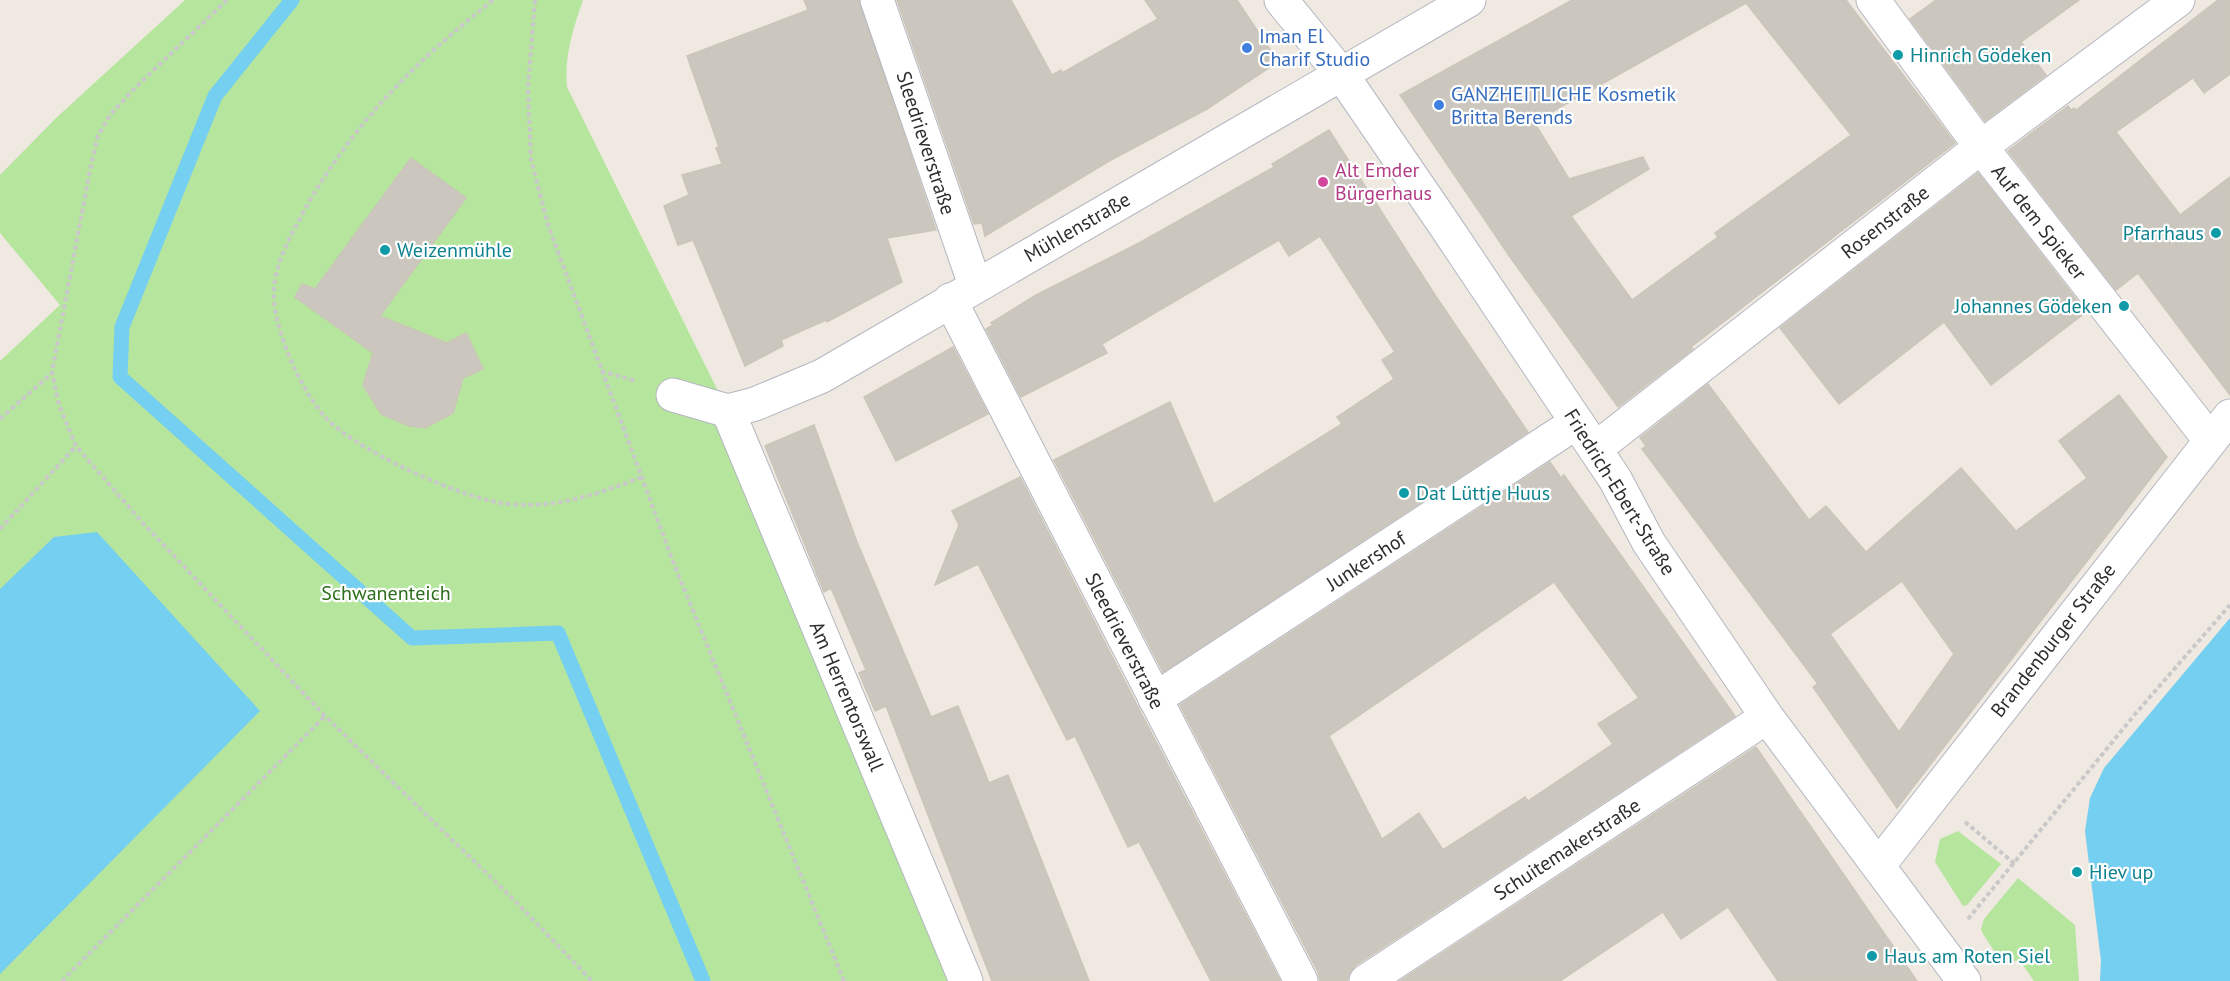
<svg xmlns="http://www.w3.org/2000/svg" width="2230" height="981" font-family="'PT Sans',sans-serif">
<style>
.green{fill:#b6e59e}
.water{fill:#75cff0}
.lines{fill:none;stroke-linecap:round;stroke-linejoin:round}
.stream{stroke:#75cff0;stroke-width:15}
.building{fill:#cbc7bf;stroke:#cbc5ba;stroke-width:1.5;fill-rule:evenodd}
.minor-casing{stroke:#b4b7c1;stroke-width:35}
.path{stroke:#c9c9c9;stroke-width:4;stroke-dasharray:4.5 3;stroke-linecap:butt}
.minor{stroke:#fff;stroke-width:33}
.shop-dot{fill:#3f7fe0;stroke:#fff;stroke-width:2}
.culture-dot{fill:#0f9aa8;stroke:#fff;stroke-width:2}
.hotel-dot{fill:#d1479c;stroke:#fff;stroke-width:2}
.labels{text-anchor:middle;dominant-baseline:central;stroke-width:4.5;stroke-linejoin:round;paint-order:stroke}
.shop-label{font-size:20px;fill:#366cbe;stroke:#fff;text-anchor:start}
.culture-label{font-size:20px;fill:#0d838f;stroke:#fff;text-anchor:start}
.street-label{font-size:20px;fill:#2e2e2e;stroke:#fff}
.hotel-label{font-size:20px;fill:#b23c85;stroke:#fff;text-anchor:start}
.park-label{font-size:20px;fill:#2c6e1b;stroke:#fff}
</style>
<rect width="100%" height="100%" fill="#efe9e1"/>
<g class="green">
<path d="M185,0h398c-10,28 -19,58 -16,87l161,324 238,570h-966v-620l60,-56 -60,-72v-58l55,-56z"/>
<polygon points="1958,831 2001,864 1967,905 1963,906 1935,862 1940,839"/>
<polygon points="2018,878 2075,925 2079,981 2034,981 2020,961 2000,960 1983,934 1981,929 1984,919"/>
</g>
<g class="water">
<polygon points="97,532 260,711 0,974 0,589 54,537"/>
<polygon points="2230,618 2230,981 2100,981 2101,961 2085,831 2090,798 2104,768"/>
</g>
<g class="lines">
<polyline class="stream" points="292,0 215,96 122,327 120,377 412,638 558,633 703,981"/>
</g>
<g class="building">
<polygon points="804,0 859,0 936,230 887,238 902,282 827,322 826,320 781,340 783,346 745,366 693,240 678,245 664,206 689,195 682,175 722,164 716,148 719,147 687,56 808,10"/>
<polygon points="897,0 1011,0 1052,75 1061,70 1062,73 1158,19 1145,0 1237,0 1278,62 1207,109 1109,161 985,236 982,223 974,224"/>
<path d="M1572,0h274l109,143 -264,204 2,2 -75,58 -108,-150 -110,-162zM1746,3l105,132 -136,98 3,4 -86,63 -61,-84 78,-47 -6,-12 -74,22 -35,-57z"/>
<polygon points="1936,0 2079,0 2021,42 2046,75 1985,121 1910,19"/>
<polygon points="2218,0 2230,0 2230,74 2204,93 2193,78 2116,132 2180,215 2230,177 2230,395 2138,273 2116,290 2008,151 2068,106 2071,110 2074,108 2076,110"/>
<polygon points="1329,130 1435,295 1528,432 1163,672 1054,460 1170,402 1214,504 1342,424 1337,417 1394,379 1382,360 1395,352 1320,236 1289,256 1279,240 1102,344 1107,353 1021,397 986,329 993,325 991,323 1036,295 1139,243 1274,167 1272,164"/>
<polygon points="411,158 466,198 380,316 447,343 466,333 483,369 463,378 453,413 425,428 409,426 381,414 363,385 373,353 295,297 302,284 315,289"/>
<polygon points="1978,173 2086,312 1991,385 1944,322 1839,404 1780,328"/>
<polygon points="953,347 988,414 896,461 864,397"/>
<path d="M1708,384l101,136 17,-14 40,46 95,-84 55,63 71,-53 -28,-37 60,-46 48,62 -270,351 -84,-121 5,-3 -176,-235 4,-3 -6,-8zM1902,581l52,73 -55,78 -69,-98z"/>
<polygon points="814,425 857,542 931,717 958,706 989,783 1008,775 1089,981 992,981 886,706 875,711 859,673 866,670 831,588 824,592 765,446"/>
<path d="M1550,462l11,16 3,-3 171,241 -379,249 -6,7 -3,9h-27l-2,-9 -138,-267zM1554,582l85,116 -41,26 15,20 -85,57 -3,-4 -82,53 -24,-37 -37,26 -53,-103z"/>
<polygon points="1020,477 1139,709 1280,981 1211,981 1139,842 1128,847 1075,736 1067,740 978,564 935,585 959,525 952,511"/>
<polygon points="1756,747 1917,981 1778,981 1728,907 1681,939 1663,912 1560,981 1400,981"/>
</g>
<g class="lines">
<g class="minor-casing">
<g id="minor">
<polyline points="877,0 975,285"/>
<polyline points="1281,0 1342,75 1446,227 1615,479 1649,543 1767,717 1964,981"/>
<polyline points="1873,0 1981,147 2210,440"/>
<polyline points="950,300 1301,981"/>
<polyline points="673,395 728,411 755,404 822,376 1469,0"/>
<polyline points="728,411 966,981"/>
<polyline points="1595,449 1981,147 2178,0"/>
<polyline points="1155,699 1577,422"/>
<polyline points="1879,865 2230,416"/>
<polyline points="1366,981 1767,717"/>
</g>
</g>
<g class="path">
<polyline points="227,0 136,87 110,115 98,136 91,165 52,372 59,405 76,446 141,521 325,716 514,900 592,981"/>
<path d="M493,0c-78,62 -140,123 -189,211 -13,24 -27,48 -30,76 -4,37 29,110 56,135 33,31 136,79 180,82 47,5 90,-11 132,-27"/>
<polyline points="535,0 528,88 531,159 548,225 674,564 844,981"/>
<polyline points="601,371 636,381"/>
<polyline points="0,419 52,373"/>
<polyline points="0,529 76,446"/>
<polyline points="1965,822 2015,864"/>
<polyline points="1968,919 2136,713 2230,605"/>
<polyline points="62,981 325,716"/>
</g>
<use href="#minor" class="minor"/>
</g>
<g class="shop-dot">
<circle cx="1247" cy="48" r="6"/>
<circle cx="1439" cy="105" r="6"/>
</g>
<g class="culture-dot">
<circle cx="1898" cy="55" r="6"/>
<circle cx="2216" cy="233" r="6"/>
<circle cx="385" cy="250" r="6"/>
<circle cx="2124" cy="306" r="6"/>
<circle cx="1404" cy="493" r="6"/>
<circle cx="2077" cy="872" r="6"/>
<circle cx="1872" cy="956" r="6"/>
</g>
<circle class="hotel-dot" cx="1323" cy="182" r="6"/>
<g class="labels">
<g class="shop-label">
<text x="1259" y="36">Iman El<tspan x="1259" dy="23">Charif Studio</tspan></text>
<text x="1451" y="94">GANZHEITLICHE Kosmetik<tspan x="1451" dy="23">Britta Berends</tspan></text>
</g>
<g class="culture-label">
<text x="1910" y="55">Hinrich Gödeken</text>
<text x="2204" y="233" text-anchor="end">Pfarrhaus</text>
<text x="397" y="250">Weizenmühle</text>
<text x="2112" y="306" text-anchor="end">Johannes Gödeken</text>
<text x="1416" y="493">Dat Lüttje Huus</text>
<text x="2089" y="872">Hiev up</text>
<text x="1884" y="956">Haus am Roten Siel</text>
</g>
<g class="street-label">
<text transform="translate(926 143) rotate(72)">Sleedrieverstraße</text>
<text transform="translate(1885 222) rotate(-38)">Rosenstraße</text>
<text transform="translate(2039 222) rotate(52)">Auf dem Spieker</text>
<text transform="translate(1077 227) rotate(-30)">Mühlenstraße</text>
<text transform="translate(1620 492) rotate(58)">Friedrich-Ebert-Straße</text>
<text transform="translate(1366 561) rotate(-33)">Junkershof</text>
<text transform="translate(2053 640) rotate(-52)">Brandenburger Straße</text>
<text transform="translate(1125 641) rotate(63)">Sleedrieverstraße</text>
<text transform="translate(847 696) rotate(67)">Am Herrentorswall</text>
<text transform="translate(1567 849) rotate(-33)">Schuitemakerstraße</text>
</g>
<g class="hotel-label">
<text x="1335" y="170">Alt Emder<tspan x="1335" dy="23">Bürgerhaus</tspan></text>
</g>
<g class="park-label">
<text x="386" y="593">Schwanenteich</text>
</g>
</g>
</svg>
